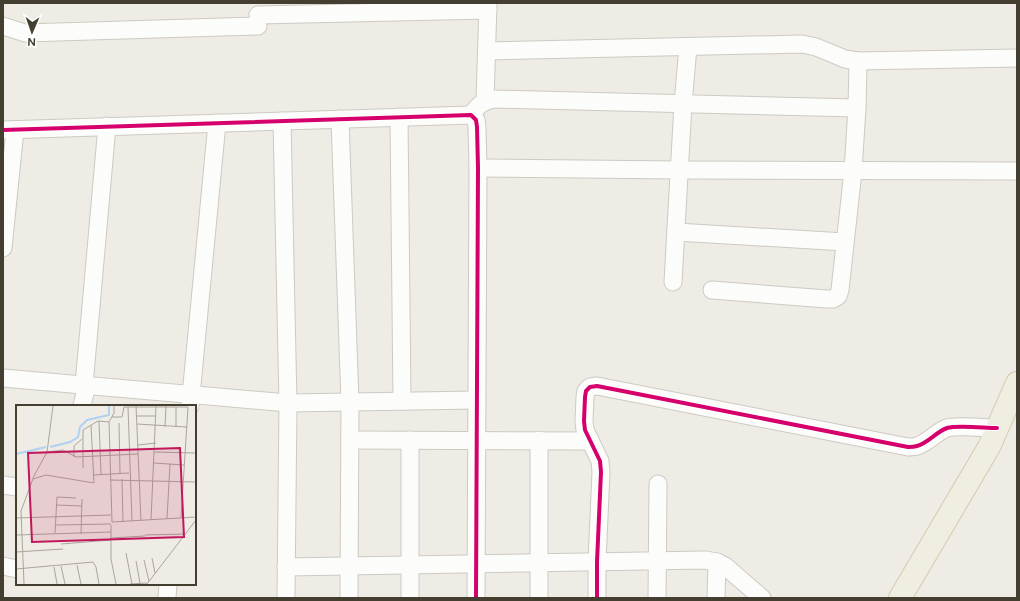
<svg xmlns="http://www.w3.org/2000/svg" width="1020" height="601" font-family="Figtree,sans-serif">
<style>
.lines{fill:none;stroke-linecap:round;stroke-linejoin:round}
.street-casing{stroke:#cccac2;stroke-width:19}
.primary-casing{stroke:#d2ccb0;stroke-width:24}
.street{stroke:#fcfcfb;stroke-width:17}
.primary{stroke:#f0ede1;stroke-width:22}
.cycleway-casing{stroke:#fff;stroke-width:6}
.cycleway{stroke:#d6006c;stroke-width:4}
.inset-river{fill:none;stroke:#b0d1f1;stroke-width:2}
.inset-road{fill:none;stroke:#aaa69c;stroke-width:1}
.view{fill:#c2185b;fill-opacity:0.15;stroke:#c2185b;stroke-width:2}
.inset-edge{fill:none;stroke:#443e31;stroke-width:2}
</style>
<rect width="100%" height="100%" fill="#eeece4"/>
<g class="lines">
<g class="street-casing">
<g id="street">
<polyline points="258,15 488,10"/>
<polyline points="3,26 25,33 258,26"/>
<polyline points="487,51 802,44 816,47 845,59 858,61 1017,58"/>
<polyline points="485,101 488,3"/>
<path d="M471,115c7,-9 10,-13 22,-16l364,9"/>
<polyline points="399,117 402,401"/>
<polyline points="340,119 350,402 349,598"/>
<polyline points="282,121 288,403 286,598"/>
<polyline points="3,130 471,115 476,120 477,127 478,168 476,598"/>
<polyline points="478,168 679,170 1017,171"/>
<polyline points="676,232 845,242"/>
<polyline points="3,248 15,130"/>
<polyline points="673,282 683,104 688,47"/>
<polyline points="712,290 827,299 833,299 838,296 840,290 853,171 857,108 858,61"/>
<polyline points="3,378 288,403 477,400"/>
<polyline points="82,406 85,393 84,385 107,126"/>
<polyline points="190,406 217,123"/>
<polyline points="350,440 590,441"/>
<polyline points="3,485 17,487"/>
<polyline points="3,566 17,569"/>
<polyline points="286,567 705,560 717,562 725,566 762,598"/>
<polyline points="167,598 168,584"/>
<polyline points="410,598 410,440"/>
<polyline points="539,598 539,440"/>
<path d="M597,598v-36l4,-90 -1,-11 -15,-31 -1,-9 1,-24 1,-6 4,-4 7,-1 311,61c3,0 6,0 9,-1 11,-3 19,-14 30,-18 10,-3 38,0 50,0"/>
<polyline points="657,598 658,484"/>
<polyline points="716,598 717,562"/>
</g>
</g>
<g class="primary-casing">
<polyline id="primary" points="900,598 989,447 1017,383"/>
</g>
<use href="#street" class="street"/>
<use href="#primary" class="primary"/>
<g class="cycleway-casing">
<g id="cycleway">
<polyline points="3,130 471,115 476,120 477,127 478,168 476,598"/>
<path d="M597,598v-36l4,-90 -1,-11 -15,-31 -1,-9 1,-24 1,-6 4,-4 7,-1 311,61c3,0 6,0 9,-1 11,-3 19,-14 30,-18 10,-3 38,0 50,0"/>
</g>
</g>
<use href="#cycleway" class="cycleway"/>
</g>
<g transform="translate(16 405)">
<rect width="180" height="180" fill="#eeece4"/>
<path class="inset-river" d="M34,42l20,-5 8,-5 2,-10 7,-7 22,-5v-9M0,49l30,-7"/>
<path class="inset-road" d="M98,1v7l-5,9 3,100 84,-5M120,1l5,115M112,2l4,114M120,11h20M96,12h10l2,-10h64l-7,111M83,16l2,53M103,18l1,51M121,19l50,3M149,22l1,-21M160,22v-20M122,40l18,-2M31,47l16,-2 13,7 62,-3M139,47l41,1M58,52v-11l8,-7M138,58l30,2M67,63v-38l15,-9 11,1M77,70l36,-2M17,74l13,-4 48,8 -3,-58M106,74l1,43M94,75l86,2M40,100l26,1M0,113l95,-3M151,114l3,-55M135,115l5,-114M39,120l56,-1M95,120v34l5,25M39,128l2,-36 19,1M65,129l1,-35M0,130l95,-3M129,130l40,-1M95,133l34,-2M45,139l50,-4M0,147l47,-3M110,148l6,31M136,153l3,15M128,155l5,21M120,156l4,22M61,160l4,19M45,161l4,18M38,162l3,17M0,164l77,-7 3,5 3,17M8,179l-3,-73 13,-35 13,-24 6,-46M114,179l17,-1M131,179l49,-64"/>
<path class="view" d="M164,43l4,89 -152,5 -4,-89z"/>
<rect width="180" height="180" class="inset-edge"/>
</g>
<rect width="1020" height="601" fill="none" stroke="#443e31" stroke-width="8"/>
<g transform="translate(32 32) rotate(182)" stroke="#ffffff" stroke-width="3" paint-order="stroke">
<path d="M0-3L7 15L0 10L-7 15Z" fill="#443e31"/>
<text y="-6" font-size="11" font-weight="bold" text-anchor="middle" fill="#443e31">N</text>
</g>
</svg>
